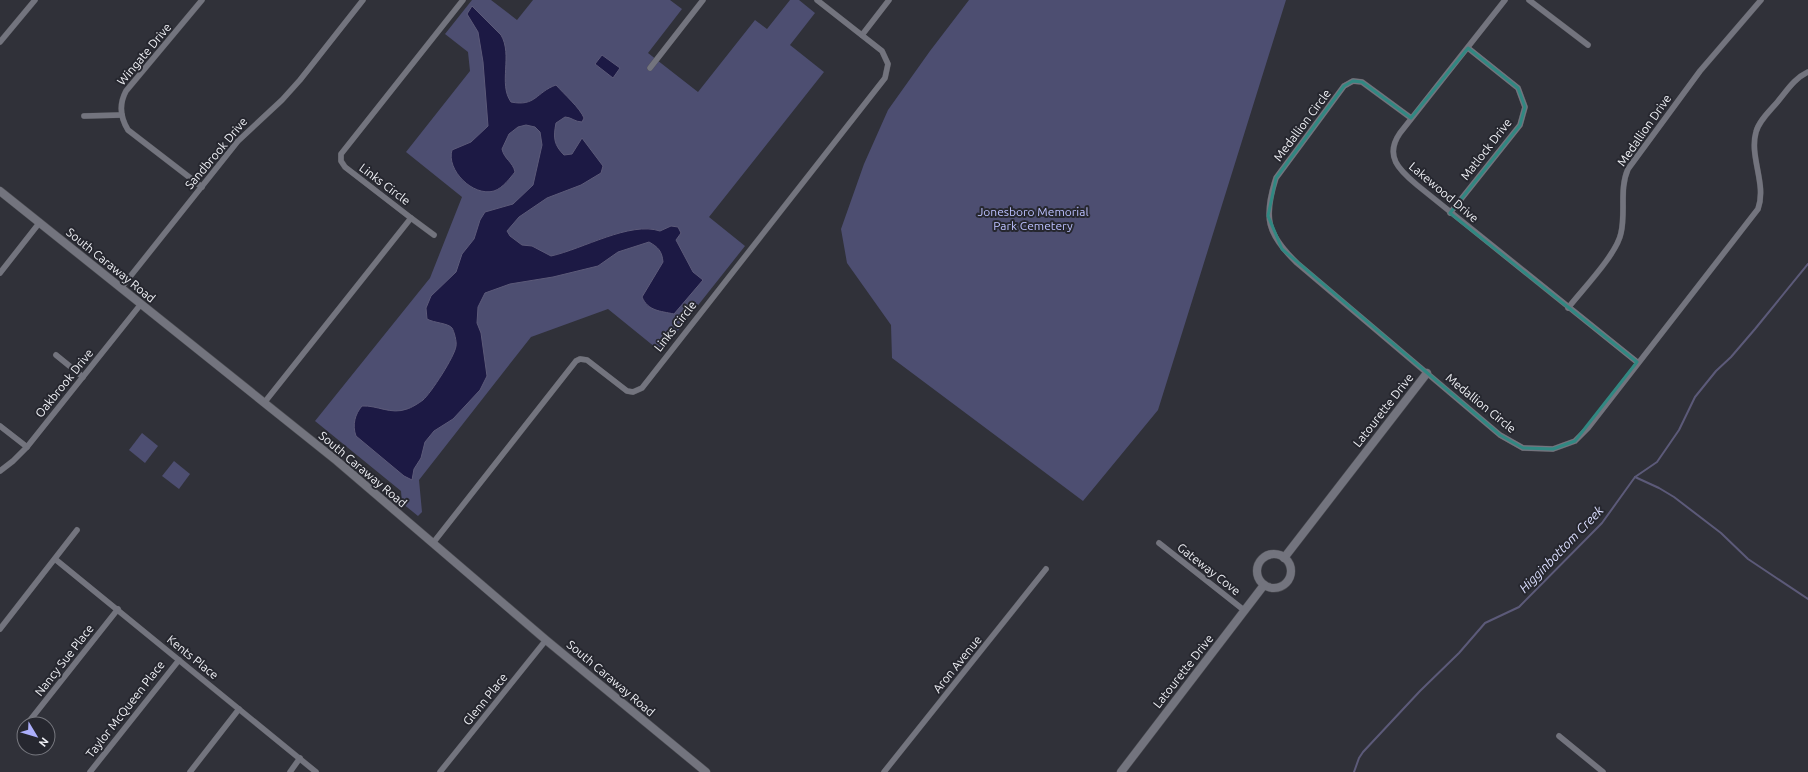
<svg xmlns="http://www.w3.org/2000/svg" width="1808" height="772" font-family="Ubuntu,sans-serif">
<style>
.green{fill:#4d4e71}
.water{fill:#1c1944;stroke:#5c5a79}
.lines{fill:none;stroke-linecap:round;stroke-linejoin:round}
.stream{stroke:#5c5a79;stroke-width:2}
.street-casing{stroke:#4c4d53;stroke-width:6}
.secondary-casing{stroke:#4c4d53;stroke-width:9}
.street{stroke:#73747e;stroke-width:5.5}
.secondary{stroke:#73747e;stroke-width:8}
.marked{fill:none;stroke:#318882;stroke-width:3;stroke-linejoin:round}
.labels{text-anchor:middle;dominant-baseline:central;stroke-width:4;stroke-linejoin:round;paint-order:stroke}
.street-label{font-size:12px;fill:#f0f1f6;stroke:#26272f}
.park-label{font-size:12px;fill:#bcc0fe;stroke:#26272f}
.water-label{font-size:13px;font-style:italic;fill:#dbdefe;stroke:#26272f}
</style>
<rect width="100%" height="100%" fill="#303139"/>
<g class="green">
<polygon points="472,0 491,0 517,20 533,0 670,0 682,9 648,53 698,92 755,20 767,29 790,0 799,0 815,13 790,45 824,72 709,217 745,246 661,352 608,309 531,337 419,480 422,512 418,516 402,503 401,491 315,421 430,278 462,197 406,152 470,71 468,52 445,34"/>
<polygon points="969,0 1286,0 1158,410 1083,501 892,358 891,325 847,263 841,229 864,164 888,110 930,51"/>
<polygon points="142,433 158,446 145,463 129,450"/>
<polygon points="174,461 190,474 179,489 162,476"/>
</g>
<g class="water">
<path d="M472,6l29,29c12,20 -3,49 10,67 25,5 25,-10 45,-17 8,9 24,23 28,33l-2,4c-7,0 -11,-5 -17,-5l-9,6c-3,15 -2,22 8,32l8,-1 10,-16 21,28 -2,7 -20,12 -34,13 -28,19 -12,14 3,5 12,9 10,1 19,10c32,-7 79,-35 109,-25l11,-5 7,1 3,6 -5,7 17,32 10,8 -29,34c-14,-3 -26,-3 -32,-17l21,-35c-1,-11 -5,-15 -14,-20l-31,10 -20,14 -45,11 -43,7 -25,9 -7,14 -1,16 4,10 6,43 -7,14 -27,29 -19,12 -9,11 -4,16 -7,11 -2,11 -8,-4 -48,-40c-4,-11 -1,-22 6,-30 15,-1 29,9 45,3 4,-1 12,-6 16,-9 8,-7 32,-44 33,-54 1,-4 -2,-15 -4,-18 -4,-5 -18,-5 -25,-9l-1,-11 5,-12 25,-24 6,-18 12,-15 6,-19 5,-8 28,-8 20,-19 9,-40 -2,-13 -5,-5 -9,-2 -8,2 -9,7 -7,15c2,10 11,13 13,23 -5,6 -12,16 -21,19 -21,6 -48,-21 -42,-41l19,-8 17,-16 -5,-64 -5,-30 -11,-18z"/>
<polygon points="602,55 620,68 613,78 595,64"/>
</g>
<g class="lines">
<g class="stream">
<polyline points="1635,477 1659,488 1674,497 1721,533 1748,559 1808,599"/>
<polyline points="1354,772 1359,758 1363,752 1420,691 1459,653 1485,623 1519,607 1602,523 1635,477 1657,462 1679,430 1695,397 1716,371 1731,357 1755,329 1808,264"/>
</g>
<g class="street-casing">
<g id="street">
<path d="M1505,0l-105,133c-16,23 -1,37 17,52l220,177"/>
<polyline points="1529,0 1588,45"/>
<polyline points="862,35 889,0"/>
<polyline points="0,42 35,0"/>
<polyline points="650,68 703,0"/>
<polyline points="84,116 122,115"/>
<path d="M1411,118l-49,-36 -9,-1 -9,5 -68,92c-13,40 -9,56 21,85l203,172 23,13 30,1 22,-8 13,-13 170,-219c9,-25 -9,-52 -2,-77 3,-12 16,-23 23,-32 9,-11 16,-22 29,-28"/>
<path d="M202,187l-74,-57c-8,-13 -9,-26 -2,-39l76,-91"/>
<polyline points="1450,213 1520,125 1525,107 1518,88 1468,48"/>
<polyline points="411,218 434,235"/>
<polyline points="0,273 40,222"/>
<polyline points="121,288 238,141 282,100 300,80 363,0"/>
<path d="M1568,308c14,-18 49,-54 53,-75 5,-21 -2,-44 7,-64l72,-98 61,-71"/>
<polyline points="56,355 83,377"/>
<polyline points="264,403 411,218 345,167 341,161 341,154 463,0"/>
<polyline points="0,426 27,447"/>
<polyline points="0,471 13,461 27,447 141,304"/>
<polyline points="433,543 576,361 580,359 587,360 627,391 633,392 642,388 885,78 888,64 882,51 817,0"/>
<polyline points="1159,543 1245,611"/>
<polyline points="55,559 316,772"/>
<polyline points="0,629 77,530"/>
<polyline points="27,724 118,609"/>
<polyline points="1559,736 1603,772"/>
<polyline points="90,772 179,660"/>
<polyline points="190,772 239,709"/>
<polyline points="290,772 300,758"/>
<polyline points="440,772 546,640"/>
<polyline points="884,772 1046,569"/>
</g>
</g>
<g class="secondary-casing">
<g id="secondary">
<polyline points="0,191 337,461 546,640 706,772"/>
<circle cx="1274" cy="571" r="17"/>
<polyline points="1284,558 1427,373"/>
<polyline points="1121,772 1264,585"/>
</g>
</g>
<use href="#street" class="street"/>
<use href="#secondary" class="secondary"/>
</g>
<path class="marked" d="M1468,48l50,40 7,19 -5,18 -70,88 187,149 -62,79 -22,8 -30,-1 -23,-13 -218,-186 -14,-33 8,-38 68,-92 9,-5 9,1 49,36z"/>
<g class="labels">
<g class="street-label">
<text transform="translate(144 54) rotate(-50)">Wingate Drive</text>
<text transform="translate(1302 125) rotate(-53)">Medallion Circle</text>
<text transform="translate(1644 130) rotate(-55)">Medallion Drive</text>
<text transform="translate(1486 149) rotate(-52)">Matlock Drive</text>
<text transform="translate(216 153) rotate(-50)">Sandbrook Drive</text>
<text transform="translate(385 184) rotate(37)">Links Circle</text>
<text transform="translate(1444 192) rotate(40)">Lakewood Drive</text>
<text transform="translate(111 265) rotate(39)">South Caraway Road</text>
<text transform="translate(675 326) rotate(-52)">Links Circle</text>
<text transform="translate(64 383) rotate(-51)">Oakbrook Drive</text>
<text transform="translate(1481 403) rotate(39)">Medallion Circle</text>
<text transform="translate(1383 410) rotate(-52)">Latourette Drive</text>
<text transform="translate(363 469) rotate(40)">South Caraway Road</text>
<text transform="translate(1209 569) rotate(38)">Gateway Cove</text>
<text transform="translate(193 657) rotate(39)">Kents Place</text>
<text transform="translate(64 660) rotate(-52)">Nancy Sue Place</text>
<text transform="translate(957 664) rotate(-51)">Aron Avenue</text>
<text transform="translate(1183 671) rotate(-52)">Latourette Drive</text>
<text transform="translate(611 678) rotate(40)">South Caraway Road</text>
<text transform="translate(485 699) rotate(-51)">Glenn Place</text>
<text transform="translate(125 709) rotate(-52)">Taylor McQueen Place</text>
</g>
<g class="park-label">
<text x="1033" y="211">Jonesboro Memorial<tspan x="1033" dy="14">Park Cemetery</tspan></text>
</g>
<g class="water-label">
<text transform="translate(1561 549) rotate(-46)">Higginbottom Creek</text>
</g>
</g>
<g transform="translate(36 736) rotate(128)"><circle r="19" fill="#26272f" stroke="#77787f"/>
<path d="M0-3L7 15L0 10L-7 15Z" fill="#acaffb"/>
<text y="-6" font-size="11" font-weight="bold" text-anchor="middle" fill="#f0f1f6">N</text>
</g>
</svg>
